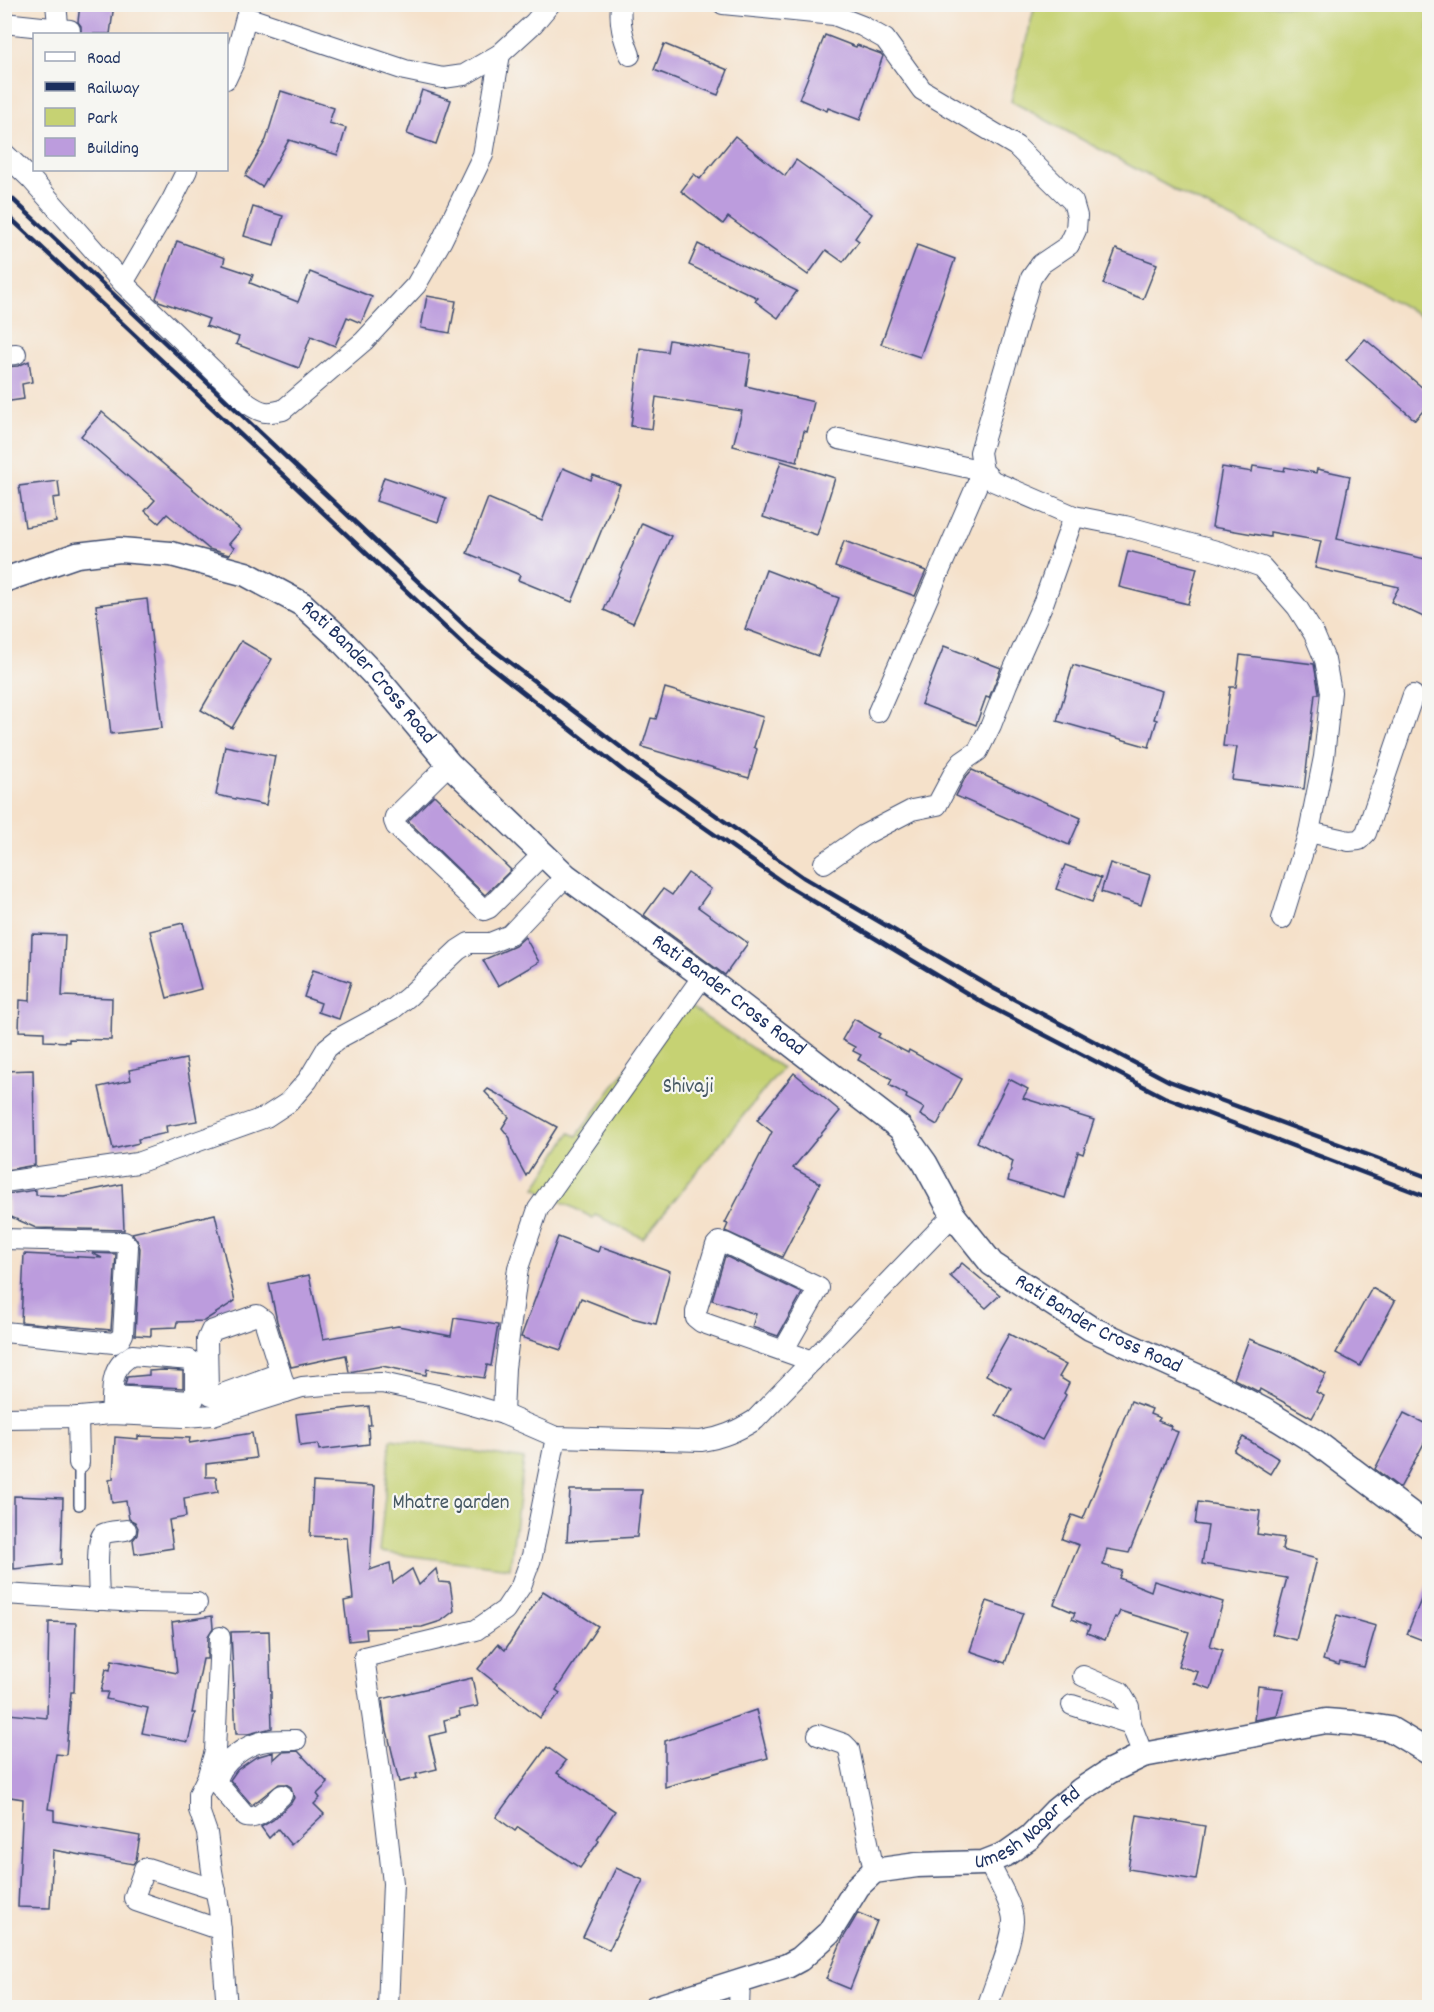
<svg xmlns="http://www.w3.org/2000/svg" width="1434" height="2012" font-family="Dekko,sans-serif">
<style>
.green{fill:#c6d273;stroke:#708068;stroke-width:1.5}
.building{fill:#bc9cdd}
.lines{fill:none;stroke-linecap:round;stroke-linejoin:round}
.service-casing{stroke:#3c4a6e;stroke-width:12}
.minor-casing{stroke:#3c4a6e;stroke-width:22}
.tertiary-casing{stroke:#3c4a6e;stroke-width:27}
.service{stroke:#fff;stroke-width:9}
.minor{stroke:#fff;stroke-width:20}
.tertiary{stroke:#fff;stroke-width:24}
.rail{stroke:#1b2f5e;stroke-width:4.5}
.labels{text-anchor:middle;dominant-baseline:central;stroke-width:4.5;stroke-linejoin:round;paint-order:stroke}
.street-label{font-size:21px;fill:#1b2f5e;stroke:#f6f6f2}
.park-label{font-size:21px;fill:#465863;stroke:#f6f6f2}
</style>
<rect width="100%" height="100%" fill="#f6f6f2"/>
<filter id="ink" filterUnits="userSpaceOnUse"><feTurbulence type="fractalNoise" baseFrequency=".0167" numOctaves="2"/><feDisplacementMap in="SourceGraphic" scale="12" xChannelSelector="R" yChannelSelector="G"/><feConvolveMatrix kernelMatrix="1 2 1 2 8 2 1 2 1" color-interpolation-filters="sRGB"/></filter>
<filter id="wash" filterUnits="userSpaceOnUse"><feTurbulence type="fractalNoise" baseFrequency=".008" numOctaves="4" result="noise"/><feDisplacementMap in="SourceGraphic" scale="24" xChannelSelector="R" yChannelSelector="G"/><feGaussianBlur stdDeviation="1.35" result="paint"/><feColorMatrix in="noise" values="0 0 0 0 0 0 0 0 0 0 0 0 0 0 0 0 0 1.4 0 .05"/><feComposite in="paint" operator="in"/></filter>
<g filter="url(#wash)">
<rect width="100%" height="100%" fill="#f5e1ca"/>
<g class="green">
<polygon points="1035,5 1429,5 1429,321 1365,284 1180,193 1011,101"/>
<polygon points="678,999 782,1068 643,1238 595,1215 593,1218 535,1188 570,1133 577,1136"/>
<polygon points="391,1439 524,1459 510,1568 379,1552"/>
</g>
<g id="blocks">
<g class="building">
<polygon points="80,4 114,4 110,34 81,34 81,26 78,22"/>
<polygon points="825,35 856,47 857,45 881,54 883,56 860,120 828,108 827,111 799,99"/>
<polygon points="664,44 728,70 718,95 654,70"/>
<polygon points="422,90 451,100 436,144 407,134"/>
<polygon points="281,91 334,108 329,123 346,128 338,155 289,140 262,187 245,176 266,140"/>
<polygon points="735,136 785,176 796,160 872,214 855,238 859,241 843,262 826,250 808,275 728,217 723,224 681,191 694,174 700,179"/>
<polygon points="253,207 283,216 274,245 244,236"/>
<polygon points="177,241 225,258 223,265 253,275 250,283 298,302 310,272 372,297 361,323 347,317 335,346 311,336 299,368 236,344 239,337 206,326 209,319 159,301 156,298"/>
<polygon points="698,244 714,252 797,291 778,318 755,301 758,298 689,265"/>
<polygon points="917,245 955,259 920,357 881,344"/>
<polygon points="1116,249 1157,264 1143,299 1103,284"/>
<polygon points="427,296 456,301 450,333 421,328"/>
<polygon points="1365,339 1430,394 1430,403 1415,420 1346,360"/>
<polygon points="669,340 751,354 746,386 814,402 807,432 804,431 797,462 733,446 742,411 656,397 652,429 631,426 640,348 667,352"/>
<polygon points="29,361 32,382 22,384 24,399 4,402 4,367 18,366"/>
<polygon points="102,412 241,530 229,544 234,548 229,555 209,549 167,514 159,523 145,511 155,500 81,436"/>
<polygon points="781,461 835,478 817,535 763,517"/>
<polygon points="1253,466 1284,471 1285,467 1316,473 1317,469 1350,476 1337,539 1430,560 1430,620 1391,602 1399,587 1315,568 1321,541 1270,532 1270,537 1212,527 1222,467 1252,472"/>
<polygon points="563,468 591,480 593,475 620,485 572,602 518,580 520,575 467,553 488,498 542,521"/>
<polygon points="384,477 446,498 438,522 376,501"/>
<polygon points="58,481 60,497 53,498 56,522 25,527 19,486"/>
<polygon points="642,523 671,536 633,623 604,610"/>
<polygon points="844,541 926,571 915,596 835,567"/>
<polygon points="1128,551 1197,568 1188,604 1119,587"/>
<polygon points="766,570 839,598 818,656 745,629"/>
<polygon points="147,599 162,728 111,734 96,605"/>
<polygon points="241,641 272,659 232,728 201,710"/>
<polygon points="944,646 1001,668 989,698 986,697 976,725 921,704"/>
<polygon points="1240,655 1314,664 1319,692 1319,694 1315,694 1304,789 1232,780 1237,747 1223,746 1230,687 1236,687"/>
<polygon points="1073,665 1162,691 1154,719 1157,720 1149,747 1057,721"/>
<polygon points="665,688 763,717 754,747 757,749 749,778 642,747 651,718 656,719"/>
<polygon points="225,746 275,756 266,805 216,795"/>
<polygon points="972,770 1081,818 1069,845 956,796 965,778"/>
<polygon points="434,795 511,870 485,895 408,821"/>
<polygon points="1110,863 1150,875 1141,905 1101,892"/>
<polygon points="1065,865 1101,878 1092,902 1056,889"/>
<polygon points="688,873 711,889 698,907 748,943 725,975 644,915 663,889 672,895"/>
<polygon points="183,923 201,989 167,998 150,931"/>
<polygon points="32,934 65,935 62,996 112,998 111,1040 69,1039 69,1042 44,1041 44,1032 19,1031 20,1000 30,1001"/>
<polygon points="525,937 539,962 498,986 483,960 515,946"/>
<polygon points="313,970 351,982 339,1019 318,1012 321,1003 304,997"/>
<polygon points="854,1019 880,1034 878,1037 908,1053 909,1050 962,1079 937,1125 920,1115 924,1108 906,1098 907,1095 889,1085 892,1079 858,1060 861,1055 853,1051 855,1047 842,1040"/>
<polygon points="186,1059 197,1121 166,1126 167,1133 138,1139 139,1143 113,1149 99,1087 131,1080 129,1070"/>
<polygon points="33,1070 35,1165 6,1170 4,1071"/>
<polygon points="794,1073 840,1111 793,1168 820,1183 782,1257 725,1231 728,1224 725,1223 772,1132 757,1120"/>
<polygon points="1009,1079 1028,1089 1023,1098 1094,1120 1083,1154 1078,1152 1065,1198 1008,1181 1013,1161 977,1142"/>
<polygon points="488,1089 557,1127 526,1176 512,1150 510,1138 502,1128 509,1117 485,1092"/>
<polygon points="122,1184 124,1230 36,1228 9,1216 8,1194 36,1190 36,1195 64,1196"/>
<polygon points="215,1214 235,1301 204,1321 177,1322 176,1327 151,1328 151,1336 135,1335 140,1248 137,1240 132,1233"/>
<polygon points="558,1237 598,1252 600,1246 670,1271 656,1324 632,1318 581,1298 561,1350 521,1337"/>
<polygon points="92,1253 116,1254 111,1330 21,1322 24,1254 102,1258"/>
<polygon points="725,1256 802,1293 778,1336 752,1327 756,1314 712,1300"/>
<polygon points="962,1263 1000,1295 986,1308 950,1276"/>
<polygon points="309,1275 323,1339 398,1326 451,1336 454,1318 498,1325 491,1366 487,1365 484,1378 427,1369 426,1375 382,1366 349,1372 346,1355 291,1367 277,1321 269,1284"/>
<polygon points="1372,1288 1395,1301 1360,1366 1336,1353"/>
<polygon points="1009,1334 1066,1365 1059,1377 1069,1383 1064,1393 1066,1395 1042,1440 996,1415 1011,1388 986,1375"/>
<polygon points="1249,1339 1293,1356 1326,1374 1316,1392 1324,1396 1312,1418 1260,1389 1259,1392 1234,1379"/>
<polygon points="163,1370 183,1371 183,1388 125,1385 127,1377 149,1375 149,1371"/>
<polygon points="1131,1401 1152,1409 1150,1414 1160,1418 1158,1421 1171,1426 1170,1429 1178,1432 1129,1553 1107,1549 1103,1565 1122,1571 1119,1578 1151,1591 1154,1581 1223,1602 1210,1646 1223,1650 1211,1689 1194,1683 1198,1672 1178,1666 1189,1632 1120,1611 1117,1618 1115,1617 1105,1640 1087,1633 1090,1626 1072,1619 1075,1613 1054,1604 1079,1545 1062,1539 1072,1515 1083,1519"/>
<polygon points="369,1406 371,1425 368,1425 369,1444 319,1450 318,1444 300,1446 296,1414"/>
<polygon points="1404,1413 1430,1426 1430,1432 1400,1488 1375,1469"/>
<polygon points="252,1433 256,1458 206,1464 206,1477 216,1477 218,1492 184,1498 186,1517 169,1520 173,1548 135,1554 133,1540 137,1535 138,1528 135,1522 129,1519 126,1501 112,1503 109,1480 113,1479 115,1437 138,1439 138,1436 190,1438 189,1443"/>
<polygon points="1243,1437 1279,1459 1270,1474 1234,1451"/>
<polygon points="313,1482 375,1486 370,1570 390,1563 393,1583 412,1569 419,1585 436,1569 439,1582 450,1583 454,1611 441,1621 422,1627 366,1629 367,1639 349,1641 344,1601 353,1599 347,1538 310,1536"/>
<polygon points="570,1490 642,1490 637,1537 567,1541"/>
<polygon points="14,1496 63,1498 61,1564 14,1569"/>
<polygon points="1198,1502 1260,1511 1257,1534 1284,1538 1282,1550 1317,1559 1296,1640 1272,1634 1287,1578 1202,1564 1208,1526 1195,1524"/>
<polygon points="1429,1580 1430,1580 1430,1643 1407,1634"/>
<polygon points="543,1591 598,1626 556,1690 560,1693 540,1718 478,1669 498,1644 505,1650"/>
<polygon points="987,1601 1023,1613 1005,1663 970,1651"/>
<polygon points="1337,1615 1376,1626 1364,1667 1340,1662 1339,1665 1323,1660"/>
<polygon points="212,1616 213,1628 208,1636 207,1659 203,1659 192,1713 195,1713 188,1742 142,1733 148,1708 106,1699 108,1692 101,1692 106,1669 110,1670 112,1660 177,1673 172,1622"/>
<polygon points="49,1622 76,1623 74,1692 71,1692 66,1755 56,1754 48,1809 54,1810 54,1821 140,1836 136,1860 133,1864 53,1850 50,1908 18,1907 23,1799 4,1796 4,1762 9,1714 47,1718"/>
<polygon points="269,1631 272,1728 248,1734 236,1734 231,1632"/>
<polygon points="472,1678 478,1706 459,1710 460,1716 444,1720 446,1732 429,1736 437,1769 416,1774 417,1778 399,1782 385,1722 382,1699"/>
<polygon points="1258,1686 1284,1689 1277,1716 1254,1720"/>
<polygon points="756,1710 768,1758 665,1787 665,1741"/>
<polygon points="547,1747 566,1761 557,1773 615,1811 597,1839 599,1841 580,1868 518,1827 515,1831 496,1817"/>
<polygon points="298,1751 328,1783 317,1794 320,1798 314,1804 324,1814 291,1845 278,1829 269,1838 261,1827 273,1820 291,1803 294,1798 291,1787 286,1784 279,1784 252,1805 230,1780 237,1770 256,1757 273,1752 273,1760 282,1752"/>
<polygon points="1137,1815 1205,1826 1196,1880 1128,1869"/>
<polygon points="616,1868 643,1880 609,1950 583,1937"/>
<polygon points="858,1913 877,1921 850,1989 826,1979 842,1940"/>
</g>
</g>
</g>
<g filter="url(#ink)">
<use href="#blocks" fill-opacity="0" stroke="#3c4a6e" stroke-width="1.5"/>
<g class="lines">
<g class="service-casing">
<polyline id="service" points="79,1463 79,1505"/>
</g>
<g class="minor-casing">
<g id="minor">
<polyline points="56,4 59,34"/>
<path d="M621,4c-2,20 2,33 9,51"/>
<polyline points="723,4 834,15 862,26 885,39 922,90 1016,146 1073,202 1077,216 1076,230 1069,245 1041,264 1031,278 980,452 983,471 993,481 1074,516 1044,601 1007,684 991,725 978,751 962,762 955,771 937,805 912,810 864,835 824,863"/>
<polyline points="4,23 70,30"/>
<polyline points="226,79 234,62 246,17 405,70 443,78 464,75 500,54 534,23 550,4"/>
<polyline points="4,153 31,179 123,283 172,200 187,170"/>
<path d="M123,283l125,121c14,9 18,10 35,6l81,-69 52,-56 26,-45 41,-85 17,-101"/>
<polyline points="4,355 16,354"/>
<polyline points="839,439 983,471 878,712"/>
<polyline points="1074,516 1125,526 1220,552 1262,567 1297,607 1314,634 1325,660 1331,692 1324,757 1309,832 1282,919"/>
<polyline points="449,764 395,817 394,821 396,826 484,910 489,908 543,854"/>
<polyline points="1309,832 1349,841 1359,840 1366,833 1413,695"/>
<polyline points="4,1182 137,1163 266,1117 289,1102 308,1080 327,1048 341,1037 393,1009 408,997 458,950 469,943 490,943 510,935 566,876"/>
<polyline points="4,1239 120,1242 124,1242 128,1247 123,1334 121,1338 114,1343 4,1332"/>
<polyline points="783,1351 819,1288 725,1243 719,1242 716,1245 696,1312 696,1318 701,1322 812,1361"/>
<polyline points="280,1373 217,1396 211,1395 208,1392 207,1340 211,1331 257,1315 264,1320 284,1384 286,1392"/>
<path d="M111,1414c2,-15 -1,-36 9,-49 3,-4 8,-7 12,-10l58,5 5,5v29l-1,5 -3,2 -78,-5"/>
<polyline points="503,1414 505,1368 518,1268 538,1209 703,976"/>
<polyline points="78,1417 79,1463"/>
<polyline points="4,1418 80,1417 111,1414 184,1417 213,1415 302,1387 337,1384 382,1383 437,1395 503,1414 556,1437 532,1556 521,1586 505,1610 476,1630 364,1657 380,1770 393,1883 388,2008"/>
<path d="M556,1437l145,4c21,-3 36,-10 54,-21l198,-205"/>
<polyline points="4,1594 138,1602 197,1603"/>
<path d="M99,1600c0,-11 -4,-60 4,-66 5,-3 17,-3 23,-4"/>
<polyline points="220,1637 215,1751 207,1778 199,1794 199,1810 207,1833 212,1871 219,1909 227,2008"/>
<polyline points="1083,1676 1120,1692 1129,1707 1131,1724 1143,1755"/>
<polyline points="1072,1705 1131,1724"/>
<polyline points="818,1735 844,1744 849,1749 874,1871"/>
<path d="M282,1795c-9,8 -23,26 -36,22l-29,-34c2,-21 30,-39 49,-42 10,-1 20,-1 30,-1"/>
<path d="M988,1861c7,16 25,43 25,60 -1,23 -17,59 -24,81"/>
<polyline points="216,1890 147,1868 144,1869 134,1898 136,1901 209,1926 221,1929"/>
<polyline points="739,2008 740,1980"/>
</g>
</g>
<g class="tertiary-casing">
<g id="tertiary">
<path id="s1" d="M4,580l73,-25 43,-5 51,4 75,20 56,30 35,32 41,43 71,85 117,112 137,100 197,152 25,35 28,52 39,49 98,64 115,52 60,31 52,32 113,85"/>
<path id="s2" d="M655,2008l132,-42 13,-7 29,-26 29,-47 16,-15 43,-6 66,-2 23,-9 24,-17 25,-26 26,-21 29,-19 33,-16 183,-34 27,2 37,6 40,24"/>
</g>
</g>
<use href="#service" class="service"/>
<use href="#minor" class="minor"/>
<use href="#tertiary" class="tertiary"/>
<g class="rail">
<polyline points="4,191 478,638 635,758 803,877 993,988 1169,1081 1430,1178"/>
<polyline points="4,212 469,650 625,772 788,886 985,1004 1164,1097 1430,1198"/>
</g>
</g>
</g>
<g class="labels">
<g class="street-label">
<text stroke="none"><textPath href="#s1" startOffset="408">Rati Bander Cross Road</textPath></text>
<text stroke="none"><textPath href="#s1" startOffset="894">Rati Bander Cross Road</textPath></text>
<text stroke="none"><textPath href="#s1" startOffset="1398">Rati Bander Cross Road</textPath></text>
<text stroke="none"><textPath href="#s2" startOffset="435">Umesh Nagar Rd</textPath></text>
</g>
<g class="park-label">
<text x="688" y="1088">Shivaji</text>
<text x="451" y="1504">Mhatre garden</text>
</g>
</g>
<rect width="1434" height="2012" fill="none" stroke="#f6f6f2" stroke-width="24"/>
<rect x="33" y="33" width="195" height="138" fill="#f6f6f2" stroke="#9ea6b7" stroke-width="1.5"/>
<rect x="45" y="52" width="30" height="9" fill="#ffffff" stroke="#9ea6b7" stroke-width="1.5"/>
<text x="87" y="63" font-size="18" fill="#1b2f5e">Road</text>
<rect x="45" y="82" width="30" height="9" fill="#1b2f5e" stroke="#9ea6b7" stroke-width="1.5"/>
<text x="87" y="93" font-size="18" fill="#1b2f5e">Railway</text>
<rect x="45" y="108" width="30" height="18" fill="#c6d273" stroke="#9ea6b7" stroke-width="1.5"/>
<text x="87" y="123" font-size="18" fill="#1b2f5e">Park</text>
<rect x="45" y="138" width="30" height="18" fill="#bc9cdd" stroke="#9ea6b7" stroke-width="1.5"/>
<text x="87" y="153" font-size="18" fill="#1b2f5e">Building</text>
</svg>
